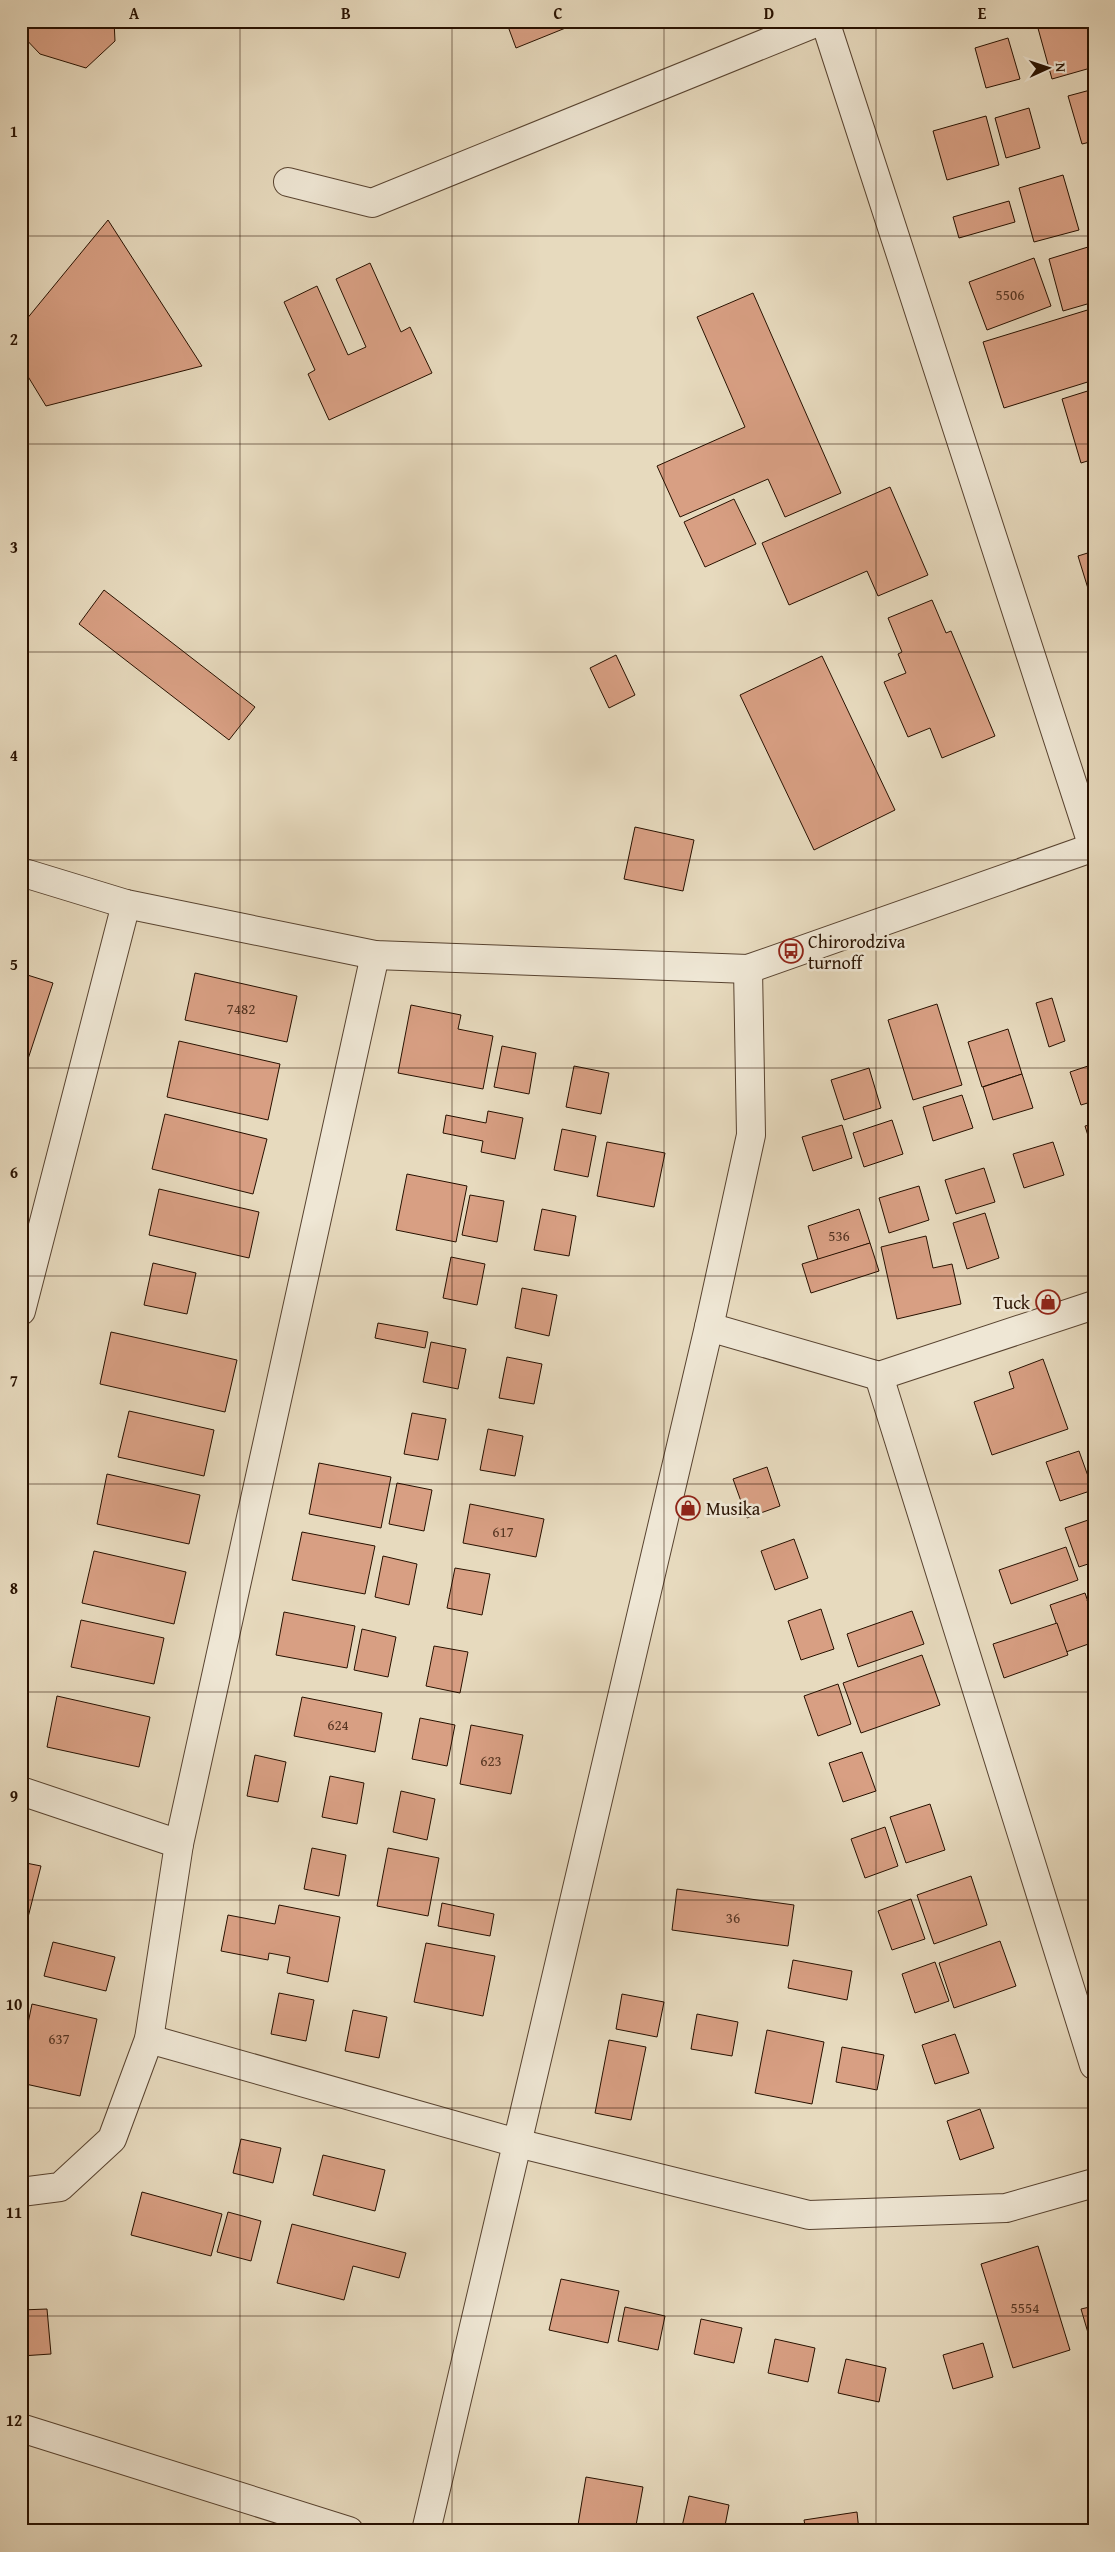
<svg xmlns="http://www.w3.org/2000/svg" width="1115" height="2552" font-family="'Gentium Book Plus',serif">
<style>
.building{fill:#d89f83;stroke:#281100}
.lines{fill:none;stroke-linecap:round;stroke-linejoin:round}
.minor-casing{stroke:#584330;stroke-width:30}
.minor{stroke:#efe7d5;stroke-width:28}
.grid{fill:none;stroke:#281100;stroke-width:1;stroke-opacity:0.55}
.labels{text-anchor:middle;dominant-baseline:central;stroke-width:5;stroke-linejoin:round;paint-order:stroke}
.number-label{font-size:15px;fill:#543421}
.poi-label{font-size:18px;fill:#281100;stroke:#efe7d5;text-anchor:start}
.neatline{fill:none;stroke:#281100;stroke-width:2}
.grid-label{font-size:16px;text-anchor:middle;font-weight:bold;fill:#281100}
</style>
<rect width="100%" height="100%" fill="#e7dabe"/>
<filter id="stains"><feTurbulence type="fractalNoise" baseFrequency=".004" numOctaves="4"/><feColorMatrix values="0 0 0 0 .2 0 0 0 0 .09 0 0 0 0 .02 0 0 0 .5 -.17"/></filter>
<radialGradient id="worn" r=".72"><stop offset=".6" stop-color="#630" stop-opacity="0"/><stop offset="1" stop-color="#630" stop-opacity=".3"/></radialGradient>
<g class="building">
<polygon points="21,21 114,21 115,41 86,68 40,54 21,34"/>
<polygon points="506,21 566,21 568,27 516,48"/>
<polygon points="914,21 933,21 916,26"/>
<polygon points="1036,21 1094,21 1094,67 1052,79"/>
<polygon points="1008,38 1020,79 986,88 975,48"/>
<polygon points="1094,89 1094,141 1082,144 1068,96"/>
<polygon points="1029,108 1040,148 1006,158 995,118"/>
<polygon points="986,116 999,165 947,180 933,131"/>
<polygon points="1094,162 1094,182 1089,164"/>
<polygon points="1063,175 1079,230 1034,242 1019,188"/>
<polygon points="1009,201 1015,222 959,238 953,217"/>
<polygon points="108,220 202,366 46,406 21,365 21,326"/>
<polygon points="1088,247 1094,270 1094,302 1063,311 1049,259"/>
<polygon points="1034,258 1051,306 987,330 969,282"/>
<polygon points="370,263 401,332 410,327 432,373 329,420 308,374 315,370 284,302 317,286 348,355 366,347 336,279"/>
<polygon points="753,293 841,493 785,517 768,479 680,517 657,466 745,427 697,317"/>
<polygon points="1094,308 1094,380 1004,408 983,342"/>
<polygon points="1094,389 1094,459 1081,463 1062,399"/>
<polygon points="890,487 928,575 878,596 867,571 789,605 762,543"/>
<polygon points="734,499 756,544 705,567 684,522"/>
<polygon points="1094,551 1094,608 1078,556"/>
<polygon points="104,590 255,707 229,740 79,624"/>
<polygon points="932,600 946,633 951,631 995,736 942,758 930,728 908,737 884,682 906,673 898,654 902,652 888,618"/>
<polygon points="616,655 635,695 609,708 590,668"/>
<polygon points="822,656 895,810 814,850 740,695"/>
<polygon points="635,827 694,840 683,891 624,879"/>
<polygon points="21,973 53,983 28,1059 21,1057"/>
<polygon points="195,973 297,996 287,1042 185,1020"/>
<polygon points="1052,998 1065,1041 1049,1047 1036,1003"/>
<polygon points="937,1004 962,1085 913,1100 888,1020"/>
<polygon points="411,1005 461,1015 458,1029 493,1036 483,1089 398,1073"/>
<polygon points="1008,1029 1022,1074 982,1087 968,1042"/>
<polygon points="179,1041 280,1064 268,1120 167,1097"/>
<polygon points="502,1046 536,1053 529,1094 494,1087"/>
<polygon points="1094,1064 1094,1101 1081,1105 1070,1072"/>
<polygon points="574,1066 609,1073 601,1114 566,1107"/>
<polygon points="869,1068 881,1108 844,1120 831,1080"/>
<polygon points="1022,1074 1033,1108 993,1120 983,1087"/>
<polygon points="962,1095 973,1128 933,1141 923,1107"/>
<polygon points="488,1111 523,1118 515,1159 481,1152 483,1141 443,1133 446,1115 486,1123"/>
<polygon points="165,1114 267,1139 253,1194 152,1169"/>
<polygon points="892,1120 903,1154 864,1167 853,1133"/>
<polygon points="1094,1124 1094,1155 1085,1126"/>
<polygon points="842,1125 852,1158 813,1171 802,1137"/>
<polygon points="562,1129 596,1136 588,1177 554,1170"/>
<polygon points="607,1142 665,1153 654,1207 597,1196"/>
<polygon points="1053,1142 1064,1175 1024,1188 1013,1154"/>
<polygon points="984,1168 995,1202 956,1214 945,1180"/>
<polygon points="407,1174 467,1186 456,1242 396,1230"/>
<polygon points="919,1186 929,1220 889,1233 879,1198"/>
<polygon points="159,1189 259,1212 249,1258 149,1235"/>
<polygon points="470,1195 504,1201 497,1242 462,1235"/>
<polygon points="542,1209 576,1216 569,1256 534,1250"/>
<polygon points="859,1209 870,1243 818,1260 808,1226"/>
<polygon points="985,1213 999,1258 967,1269 953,1223"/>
<polygon points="926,1236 933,1268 952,1264 961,1304 897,1319 881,1247"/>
<polygon points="870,1243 879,1271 811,1293 802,1264"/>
<polygon points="451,1257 485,1264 477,1305 443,1298"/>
<polygon points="153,1263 196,1273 187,1314 144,1305"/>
<polygon points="522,1288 557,1295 549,1336 515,1328"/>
<polygon points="378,1323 428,1332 425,1348 375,1338"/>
<polygon points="111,1332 237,1360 225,1412 100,1384"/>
<polygon points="431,1342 466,1349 458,1389 423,1382"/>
<polygon points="507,1357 542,1364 534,1404 499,1398"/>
<polygon points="1043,1359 1068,1429 992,1455 974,1402 1014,1388 1009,1372"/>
<polygon points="1094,1361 1094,1379 1088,1363"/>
<polygon points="129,1411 214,1430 204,1476 118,1457"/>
<polygon points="412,1413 446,1419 438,1460 404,1454"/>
<polygon points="488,1429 523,1436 515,1476 480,1470"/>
<polygon points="1079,1451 1093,1490 1060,1501 1046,1462"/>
<polygon points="319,1463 391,1477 381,1528 309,1514"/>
<polygon points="767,1467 780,1506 747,1518 733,1479"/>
<polygon points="107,1474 200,1495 189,1544 97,1524"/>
<polygon points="397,1483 432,1490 424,1531 389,1524"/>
<polygon points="470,1504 544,1519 536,1557 463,1543"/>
<polygon points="1094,1518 1094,1562 1079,1567 1065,1528"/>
<polygon points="302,1532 375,1546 365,1594 292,1580"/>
<polygon points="794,1539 808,1578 775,1590 761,1551"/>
<polygon points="1066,1547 1078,1580 1011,1604 999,1570"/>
<polygon points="94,1551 186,1572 174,1624 82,1603"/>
<polygon points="383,1556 417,1564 409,1605 375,1597"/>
<polygon points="455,1568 490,1574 482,1615 447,1608"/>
<polygon points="1085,1593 1094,1619 1094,1642 1066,1652 1050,1605"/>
<polygon points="1094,1598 1094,1619 1087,1600"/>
<polygon points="821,1609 834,1649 801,1660 788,1621"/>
<polygon points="912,1611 924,1644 858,1667 847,1634"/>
<polygon points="284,1612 355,1626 347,1668 276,1655"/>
<polygon points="81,1620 164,1638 154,1684 71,1667"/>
<polygon points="1057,1623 1068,1655 1004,1678 993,1644"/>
<polygon points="362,1629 396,1637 388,1677 354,1670"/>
<polygon points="434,1646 468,1652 460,1693 426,1686"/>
<polygon points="922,1655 940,1705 861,1733 843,1683"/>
<polygon points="838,1684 851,1724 818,1736 804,1696"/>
<polygon points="57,1696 150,1717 139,1767 47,1747"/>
<polygon points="302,1697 382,1713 375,1752 294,1736"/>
<polygon points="420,1718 455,1725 447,1766 412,1759"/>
<polygon points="471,1725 523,1735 511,1794 460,1784"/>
<polygon points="1094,1751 1094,1766 1089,1752"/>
<polygon points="862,1752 876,1791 843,1802 829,1763"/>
<polygon points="255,1755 286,1762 278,1802 247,1796"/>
<polygon points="330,1776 364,1783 357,1824 322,1817"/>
<polygon points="401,1791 435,1799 427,1840 393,1832"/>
<polygon points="930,1804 945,1850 906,1863 890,1817"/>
<polygon points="885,1827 898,1866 865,1878 851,1839"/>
<polygon points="312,1848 346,1855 339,1896 304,1889"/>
<polygon points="388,1848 439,1858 428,1916 377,1906"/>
<polygon points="21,1862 41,1866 21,1945"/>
<polygon points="971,1876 987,1925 934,1944 917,1895"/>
<polygon points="677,1889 794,1905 788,1946 672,1930"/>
<polygon points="911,1899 925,1939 892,1950 878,1911"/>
<polygon points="442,1903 494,1914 490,1936 438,1926"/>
<polygon points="279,1905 340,1917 328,1982 287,1973 290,1957 269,1953 268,1960 221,1951 228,1915 275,1924"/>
<polygon points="1000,1941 1016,1986 954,2008 939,1963"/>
<polygon points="53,1942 115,1957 106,1991 44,1976"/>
<polygon points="426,1943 495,1956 483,2016 414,2002"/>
<polygon points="793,1960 852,1971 847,2000 788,1988"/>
<polygon points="935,1962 949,2001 915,2013 902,1974"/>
<polygon points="279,1993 314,2000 306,2041 271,2034"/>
<polygon points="622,1994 664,2002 657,2037 616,2029"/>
<polygon points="32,2004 97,2019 80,2096 21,2083 21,2057"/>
<polygon points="353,2010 387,2017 379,2058 345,2051"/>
<polygon points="697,2014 738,2022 732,2056 691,2049"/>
<polygon points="767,2030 824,2042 812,2104 755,2093"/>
<polygon points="955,2034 969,2073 935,2084 922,2045"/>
<polygon points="609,2040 646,2047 631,2120 595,2113"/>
<polygon points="842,2047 884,2055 877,2090 836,2082"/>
<polygon points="980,2109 994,2148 960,2160 947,2121"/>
<polygon points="241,2139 281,2148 273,2183 233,2173"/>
<polygon points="323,2155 385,2170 375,2211 313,2195"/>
<polygon points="142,2192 222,2214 211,2256 131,2235"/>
<polygon points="228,2212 261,2221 251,2261 217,2252"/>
<polygon points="292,2224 406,2253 399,2278 353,2266 344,2300 277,2283"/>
<polygon points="1038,2246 1070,2350 1013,2368 981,2264"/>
<polygon points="561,2279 619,2291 608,2343 549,2330"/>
<polygon points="1094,2306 1094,2343 1091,2343 1081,2309"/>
<polygon points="625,2307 665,2316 658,2350 618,2341"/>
<polygon points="47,2309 51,2354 21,2356 21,2310"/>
<polygon points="701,2319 742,2328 734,2363 694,2354"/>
<polygon points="775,2339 815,2348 808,2382 768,2373"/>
<polygon points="983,2343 993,2377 953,2389 943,2355"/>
<polygon points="846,2359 886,2368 879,2402 838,2393"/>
<polygon points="586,2477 643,2487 635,2531 577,2531"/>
<polygon points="689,2496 729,2505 724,2531 681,2531"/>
<polygon points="857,2512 859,2531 806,2531 804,2520"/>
</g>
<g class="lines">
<g class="minor-casing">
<g id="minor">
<polyline points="825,21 1093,847"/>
<polyline points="288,182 372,203 820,21"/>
<polyline points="21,872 126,904 375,955 748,969 1094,847"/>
<polyline points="21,1311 126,904"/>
<polyline points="709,1327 879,1376 1094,1305"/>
<polyline points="879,1376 1094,2065"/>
<polyline points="21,1791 179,1844"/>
<polyline points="149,2039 517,2143 809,2215 1006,2208 1094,2183"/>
<polyline points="21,2192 60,2187 112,2139 149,2039 179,1844 375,955"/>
<polyline points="21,2428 349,2531"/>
<polyline points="426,2531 709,1327 751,1135 748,969"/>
</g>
</g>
<use href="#minor" class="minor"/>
</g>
<path class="grid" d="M240,21v2510M452,21v2510M664,21v2510M876,21v2510M21,236h1073M21,444h1073M21,652h1073M21,860h1073M21,1068h1073M21,1276h1073M21,1484h1073M21,1692h1073M21,1900h1073M21,2108h1073M21,2316h1073"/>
<defs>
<g id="bus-ring" transform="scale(1.25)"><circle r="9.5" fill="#efe7d5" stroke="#8f2418" stroke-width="1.5"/><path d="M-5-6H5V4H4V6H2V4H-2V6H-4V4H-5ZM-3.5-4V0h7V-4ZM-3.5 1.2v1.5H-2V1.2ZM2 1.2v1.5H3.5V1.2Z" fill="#8f2418"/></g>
<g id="shop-ring" transform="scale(1.25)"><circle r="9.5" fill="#efe7d5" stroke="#8f2418" stroke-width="1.5"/><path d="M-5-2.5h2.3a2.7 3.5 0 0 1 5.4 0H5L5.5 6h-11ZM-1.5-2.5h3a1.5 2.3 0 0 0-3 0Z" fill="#8f2418"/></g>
</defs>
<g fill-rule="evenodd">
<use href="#bus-ring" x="791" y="951"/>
<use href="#shop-ring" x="1048" y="1302"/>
<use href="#shop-ring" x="688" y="1508"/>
</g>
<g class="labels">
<g class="number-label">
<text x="1010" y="294">5506</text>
<text x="241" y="1008">7482</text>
<text x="839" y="1235">536</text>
<text x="503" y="1531">617</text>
<text x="338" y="1724">624</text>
<text x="491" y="1760">623</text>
<text x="733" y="1917">36</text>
<text x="59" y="2038">637</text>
<text x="1025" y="2307">5554</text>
</g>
<g class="poi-label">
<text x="808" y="941">Chirorodziva<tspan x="808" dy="21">turnoff</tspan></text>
<text x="1030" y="1302" text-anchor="end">Tuck</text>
<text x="706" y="1508">Musika</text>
</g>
</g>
<rect width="1115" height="2552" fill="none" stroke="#e7dabe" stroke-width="55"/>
<g transform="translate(1048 68) rotate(87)" stroke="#efe7d5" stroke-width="4" paint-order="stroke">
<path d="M0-4L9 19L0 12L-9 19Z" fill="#281100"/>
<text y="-8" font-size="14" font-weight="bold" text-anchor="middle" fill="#281100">N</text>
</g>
<rect x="28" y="28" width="1060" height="2496" class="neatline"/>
<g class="grid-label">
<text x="134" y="19">A</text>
<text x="346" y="19">B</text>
<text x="558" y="19">C</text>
<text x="769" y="19">D</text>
<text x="982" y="19">E</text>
<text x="14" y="137">1</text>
<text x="14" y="345">2</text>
<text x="14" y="553">3</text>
<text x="14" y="761">4</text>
<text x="14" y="970">5</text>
<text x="14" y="1178">6</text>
<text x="14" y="1386">7</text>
<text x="14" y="1594">8</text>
<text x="14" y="1802">9</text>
<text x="14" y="2010">10</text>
<text x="14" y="2218">11</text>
<text x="14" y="2426">12</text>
</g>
<rect width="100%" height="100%" filter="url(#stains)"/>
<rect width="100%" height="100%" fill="url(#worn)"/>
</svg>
